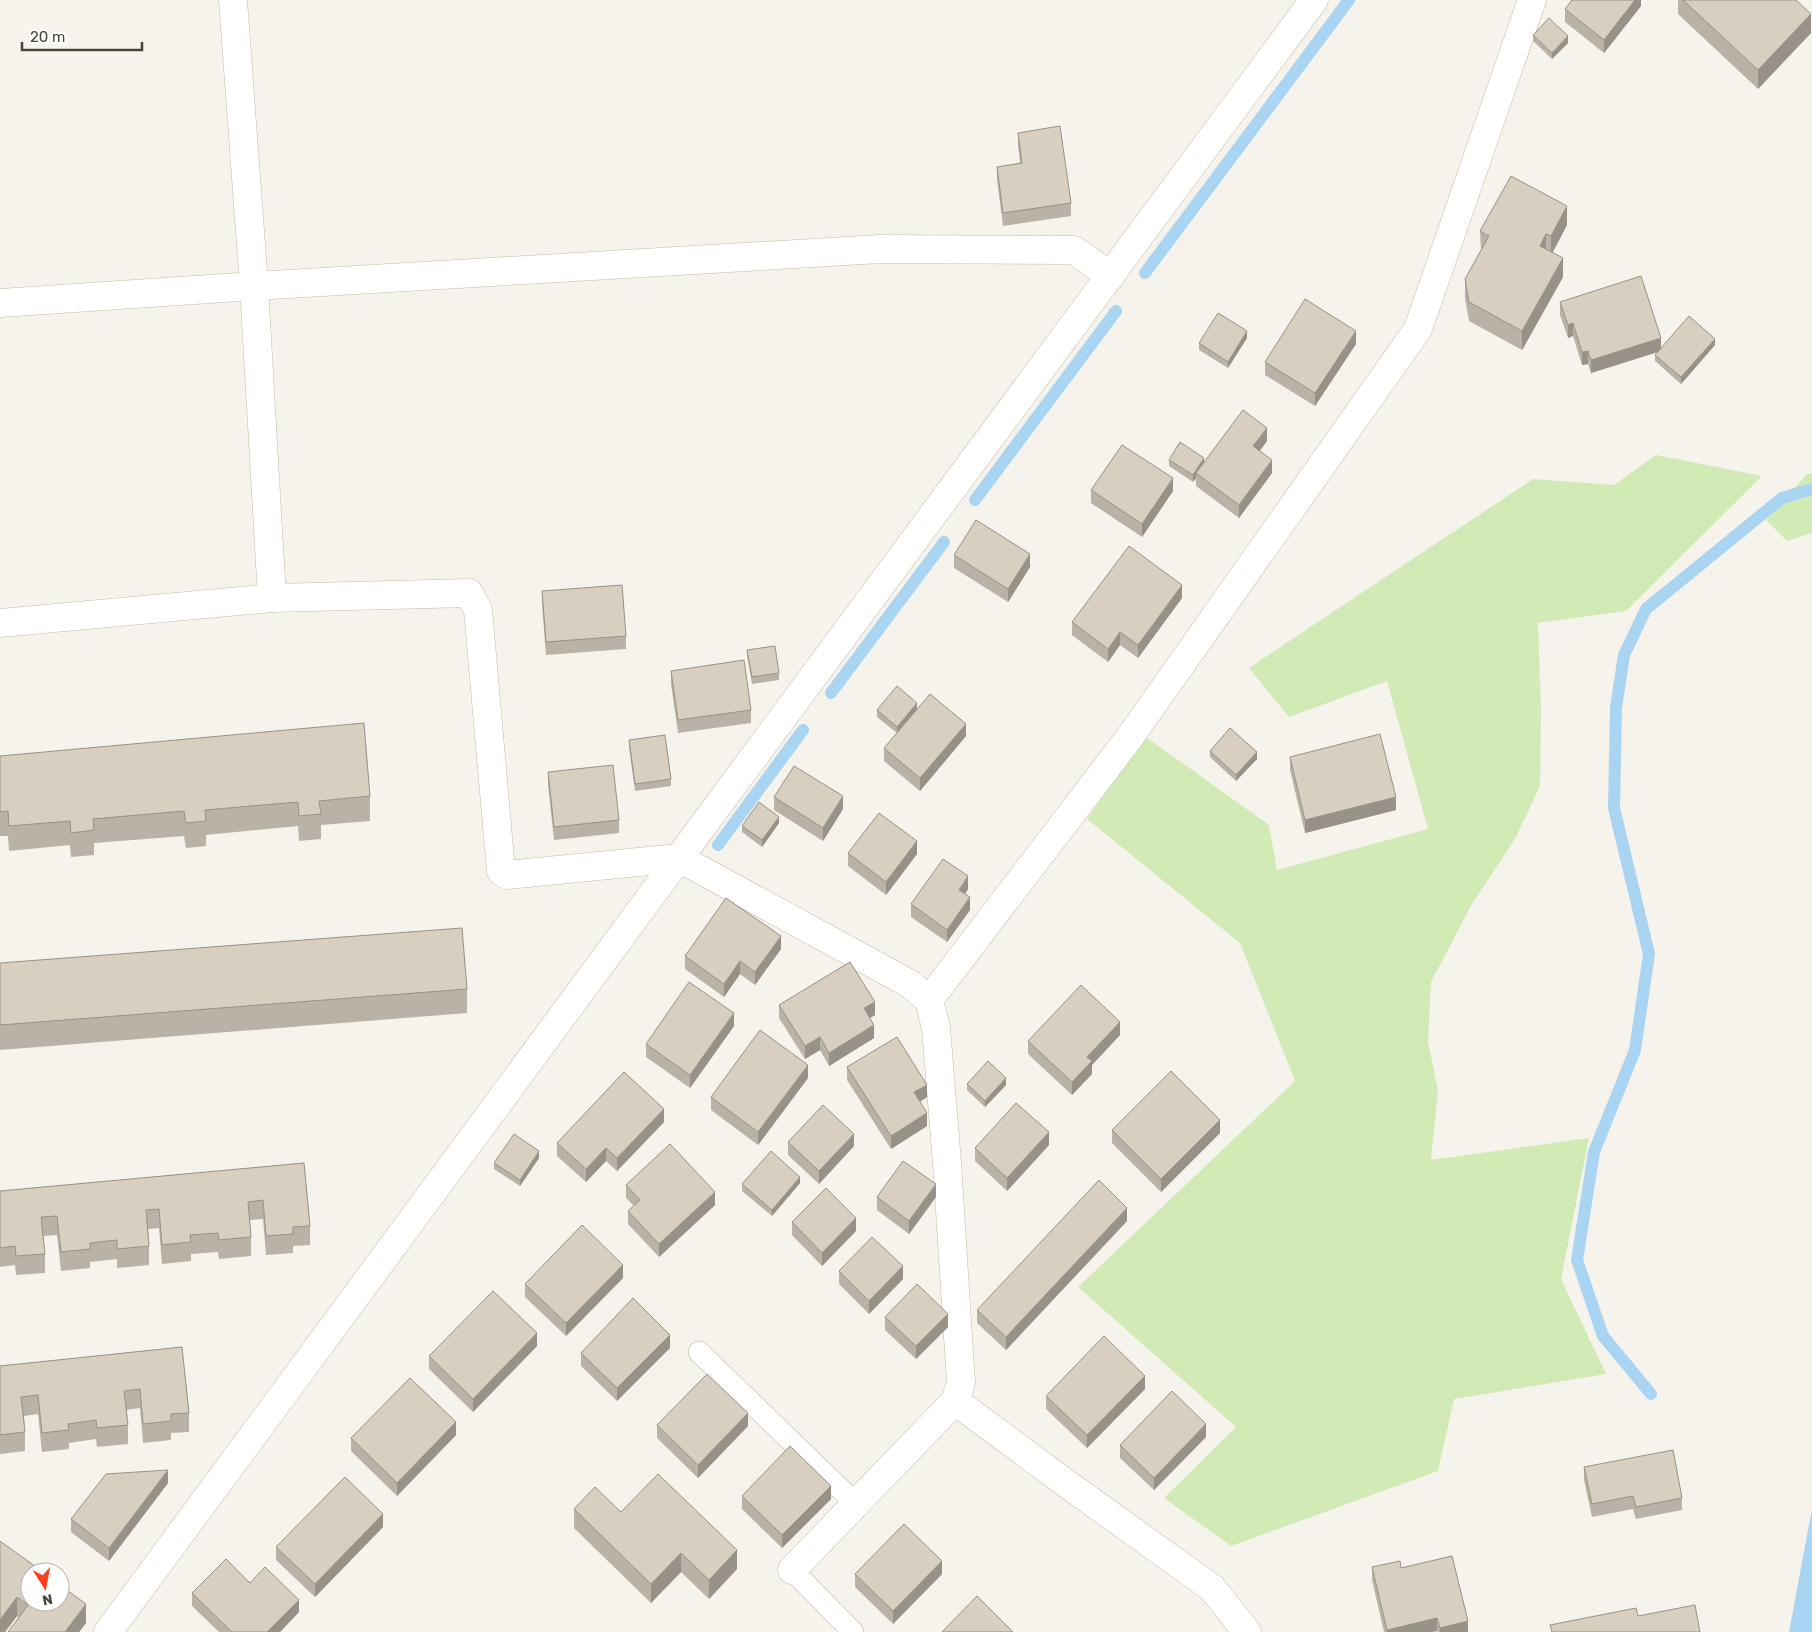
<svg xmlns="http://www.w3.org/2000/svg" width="1812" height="1632" font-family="Rubik,sans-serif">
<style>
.green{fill:#d2eab5}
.water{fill:#a9d4f2}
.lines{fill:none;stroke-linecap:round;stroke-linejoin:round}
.stream{stroke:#a9d4f2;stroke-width:12}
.lane-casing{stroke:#c2bbae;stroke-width:22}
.street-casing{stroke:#c2bbae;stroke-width:29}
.lane{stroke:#fff;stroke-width:21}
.street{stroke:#fff;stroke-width:28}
.wall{fill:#bab2a6}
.shaded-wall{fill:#979187}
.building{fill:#d8cfc1;stroke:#979187}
</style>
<rect width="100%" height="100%" fill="#f6f3ec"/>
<g class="green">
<polygon points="1656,455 1762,476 1626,611 1538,623 1541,710 1540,786 1515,839 1472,904 1431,982 1428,1042 1438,1090 1431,1160 1589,1138 1561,1279 1606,1374 1454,1399 1438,1471 1231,1546 1164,1498 1236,1427 1078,1287 1295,1081 1240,943 1087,819 1146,737 1269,825 1277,870 1428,829 1387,681 1289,717 1249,668 1533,479 1614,485"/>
<polygon points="1812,473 1812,533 1787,541 1766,520 1806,475"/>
</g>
<polygon class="water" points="1812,1509 1812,1632 1789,1632"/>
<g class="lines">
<g class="stream">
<polyline points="1145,273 1349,0"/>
<polyline points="975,500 1116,311"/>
<polyline points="831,693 944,542"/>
<polyline points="718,845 803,730"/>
<polyline points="1651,1394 1603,1336 1577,1260 1594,1152 1635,1050 1649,954 1614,808 1616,708 1624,655 1646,609 1782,498 1812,489"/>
</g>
<g class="lane-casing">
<g id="lane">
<polyline points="699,1352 856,1504"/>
<polyline points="792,1570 853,1632"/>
</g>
</g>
<g class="street-casing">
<g id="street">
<polyline points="233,0 254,286 272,598"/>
<polyline points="0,303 254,286 880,249 1074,250 1111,276"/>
<polyline points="0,623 272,598 469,593 478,610 501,871 507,875 679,858"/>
<polyline points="929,1000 1130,737 1418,329 1532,0"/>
<polyline points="955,1401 1067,1484 1212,1588 1247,1632"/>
<polyline points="792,1570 955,1401 961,1383 947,1163 936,1028 929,1000 910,984 679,858 1314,0"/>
<polyline points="108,1632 679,858"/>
</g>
</g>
<use href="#lane" class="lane"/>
<use href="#street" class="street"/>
</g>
<g class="wall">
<polygon points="1641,0 1641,6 1604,53 1565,22 1565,9"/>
<polygon points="1678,0 1796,0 1811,33 1758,89 1678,14"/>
<polygon points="1533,35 1568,43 1552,59 1533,41"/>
<polygon points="1018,133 1071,203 1071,216 1003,226 997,180 997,167 1020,163 1018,146"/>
<polygon points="1567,225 1553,252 1563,277 1522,350 1469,321 1465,298 1465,279 1481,250 1480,231"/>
<polygon points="1560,302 1661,348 1715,345 1681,384 1655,361 1655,355 1658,352 1591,373 1588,364 1582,365 1573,336 1568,338 1560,315"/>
<polygon points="1247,338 1228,368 1199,350 1199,343"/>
<polygon points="1356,344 1315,406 1265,375 1265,362"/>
<polygon points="1267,441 1260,451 1272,473 1239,518 1196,486 1196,478 1193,482 1169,466 1169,460 1204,461"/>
<polygon points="1091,490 1173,491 1142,537 1091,503"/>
<polygon points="954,555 1030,567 1008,602 954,568"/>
<polygon points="542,591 626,636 626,649 546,655 542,604"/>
<polygon points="1182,598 1138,658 1120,645 1108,662 1072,635 1072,622"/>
<polygon points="747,650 779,673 779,680 752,684 747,656"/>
<polygon points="671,671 751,710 751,723 678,733 671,684"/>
<polygon points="917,709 966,736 920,791 884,761 884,748 897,733 877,717 877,710"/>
<polygon points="629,740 671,779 671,786 635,791 629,747"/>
<polygon points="1210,751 1257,759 1236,781 1210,757"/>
<polygon points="0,756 370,796 370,821 321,825 321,839 299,841 298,826 206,835 206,846 186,848 184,836 94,843 94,855 71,857 70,845 9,851 8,836 0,836"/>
<polygon points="1290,757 1396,810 1305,833 1290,770"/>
<polygon points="548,772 619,820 619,833 554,840 548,785"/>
<polygon points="774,797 843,809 823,841 774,810"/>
<polygon points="779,823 762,847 742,832 742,826"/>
<polygon points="848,853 917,854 886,895 848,866"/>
<polygon points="968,889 965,894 970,910 947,942 911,917 911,904"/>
<polygon points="781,949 755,985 740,974 724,997 685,969 685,956"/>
<polygon points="0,963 467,989 467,1013 0,1050"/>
<polygon points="779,1005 875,1015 870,1018 874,1038 829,1066 820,1050 805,1059 779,1018"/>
<polygon points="734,1026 690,1088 646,1057 646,1044"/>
<polygon points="1120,1035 1092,1065 1092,1074 1072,1095 1028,1054 1028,1041"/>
<polygon points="847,1067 927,1097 920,1102 927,1126 891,1149 847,1080"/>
<polygon points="808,1078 758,1145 711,1110 711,1097"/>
<polygon points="967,1084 1006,1085 985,1107 967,1090"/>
<polygon points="664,1122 617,1171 606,1161 586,1182 557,1156 557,1143"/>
<polygon points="1112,1130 1220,1133 1161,1192 1112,1143"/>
<polygon points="788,1142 854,1146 819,1184 788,1155"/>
<polygon points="1049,1145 1007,1191 975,1161 975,1148"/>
<polygon points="539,1158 520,1186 494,1169 494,1163"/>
<polygon points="304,1163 310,1226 310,1245 293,1246 293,1253 266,1255 263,1219 250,1220 251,1237 251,1256 219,1259 218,1252 191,1254 191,1261 162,1264 159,1228 148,1229 149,1246 149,1265 117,1268 117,1259 90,1262 90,1268 61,1271 57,1235 43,1236 45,1254 45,1273 16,1275 15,1265 0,1267 0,1191"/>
<polygon points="800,1183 772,1216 742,1191 742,1184"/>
<polygon points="626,1185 715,1205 659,1257 628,1224 628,1211 634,1206 626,1198"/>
<polygon points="877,1197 936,1197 909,1234 877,1210"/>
<polygon points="1127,1221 1006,1350 977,1323 977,1310"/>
<polygon points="792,1222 856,1231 822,1266 792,1235"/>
<polygon points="839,1271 903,1279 869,1314 839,1284"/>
<polygon points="623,1278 566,1336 525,1297 525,1284"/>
<polygon points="885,1317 948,1327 916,1359 885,1330"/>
<polygon points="537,1346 473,1412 429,1369 429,1356"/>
<polygon points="182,1347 189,1413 189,1432 171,1433 171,1440 143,1443 140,1408 126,1410 128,1425 128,1444 97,1447 96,1439 69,1443 69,1449 42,1452 38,1414 24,1416 25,1432 25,1451 0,1454 0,1366"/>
<polygon points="670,1348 617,1401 581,1366 581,1353"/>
<polygon points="1145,1389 1087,1448 1046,1409 1046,1396"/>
<polygon points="657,1425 748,1426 698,1478 657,1438"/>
<polygon points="456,1435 397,1496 351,1451 351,1438"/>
<polygon points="1206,1437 1154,1490 1120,1458 1120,1445"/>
<polygon points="1584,1467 1682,1498 1682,1510 1636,1519 1633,1509 1592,1517 1584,1480"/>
<polygon points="168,1483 109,1561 71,1532 71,1519"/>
<polygon points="742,1496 831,1499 782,1548 742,1509"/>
<polygon points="574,1509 737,1569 709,1599 681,1572 651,1603 574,1528"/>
<polygon points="383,1527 315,1597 276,1560 276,1547"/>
<polygon points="0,1541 86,1623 79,1632 8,1632 19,1618 17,1616 5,1632 0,1632"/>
<polygon points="1372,1567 1401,1568 1468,1632 1437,1632 1437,1631 1432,1632 1384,1632 1372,1580"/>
<polygon points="855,1574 942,1574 893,1624 855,1587"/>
<polygon points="250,1583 299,1612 280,1632 219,1632 192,1606 192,1593"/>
</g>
<g class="shaded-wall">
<polygon points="1635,0 1641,0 1641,6 1604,53 1604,40"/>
<polygon points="1811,14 1811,33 1758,89 1758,70"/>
<polygon points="1568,36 1568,43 1552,59 1552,53"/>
<polygon points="1567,206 1567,225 1551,255 1551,236"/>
<polygon points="1546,234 1546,253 1540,246"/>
<polygon points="1563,258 1563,277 1522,350 1522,331"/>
<polygon points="1573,323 1573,336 1568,338 1568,325"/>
<polygon points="1247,331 1247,338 1228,368 1228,362"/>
<polygon points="1356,331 1356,344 1315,406 1315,393"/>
<polygon points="1661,338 1661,351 1591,373 1591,360"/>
<polygon points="1715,339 1715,345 1681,384 1681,377"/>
<polygon points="1588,351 1588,364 1582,365 1582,352"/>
<polygon points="1267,428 1267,441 1253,459 1253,446"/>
<polygon points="1204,458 1204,465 1196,473 1196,478 1193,482 1193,475"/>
<polygon points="1272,460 1272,473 1239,518 1239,505"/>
<polygon points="1173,478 1173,491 1142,537 1142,524"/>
<polygon points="1030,554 1030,567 1008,602 1008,589"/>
<polygon points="1182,585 1182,598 1138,658 1138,645"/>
<polygon points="1120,632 1120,645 1108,662 1108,649"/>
<polygon points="917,703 917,710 897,733 897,727"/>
<polygon points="966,724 966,736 920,791 920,778"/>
<polygon points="1257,752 1257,759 1236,781 1236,775"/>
<polygon points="843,796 843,809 823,841 823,828"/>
<polygon points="1396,797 1396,810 1305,833 1305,820"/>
<polygon points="779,817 779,823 762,847 762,840"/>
<polygon points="917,841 917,854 886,895 886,882"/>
<polygon points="968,876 968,889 959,903 959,890"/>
<polygon points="970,897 970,910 947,942 947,930"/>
<polygon points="781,936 781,949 755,985 755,972"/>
<polygon points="740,961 740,974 724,997 724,984"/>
<polygon points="875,1002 875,1015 864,1021 864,1008"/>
<polygon points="734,1013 734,1026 690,1088 690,1075"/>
<polygon points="1120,1022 1120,1035 1092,1065 1092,1074 1072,1095 1072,1082 1087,1057"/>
<polygon points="874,1025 874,1038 829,1066 829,1053"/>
<polygon points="820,1037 820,1050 805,1059 805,1046"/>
<polygon points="808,1065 808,1078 758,1145 758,1132"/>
<polygon points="1006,1078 1006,1085 985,1107 985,1101"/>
<polygon points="927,1085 927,1097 914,1105 914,1092"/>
<polygon points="664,1109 664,1122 617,1171 617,1158"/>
<polygon points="927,1113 927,1126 891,1149 891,1136"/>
<polygon points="1220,1120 1220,1133 1161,1192 1161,1179"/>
<polygon points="1049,1132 1049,1145 1007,1191 1007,1178"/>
<polygon points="854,1134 854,1146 819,1184 819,1171"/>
<polygon points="606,1148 606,1161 586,1182 586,1169"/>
<polygon points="539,1151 539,1158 520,1186 520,1180"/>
<polygon points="800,1177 800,1183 772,1216 772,1210"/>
<polygon points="936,1184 936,1197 909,1234 909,1221"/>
<polygon points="715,1192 715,1205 659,1257 659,1244"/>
<polygon points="1127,1208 1127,1221 1006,1350 1006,1337"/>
<polygon points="856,1218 856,1231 822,1266 822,1253"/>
<polygon points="623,1265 623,1278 566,1336 566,1323"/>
<polygon points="903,1266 903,1279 869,1314 869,1301"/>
<polygon points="948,1314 948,1327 916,1359 916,1346"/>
<polygon points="537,1333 537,1346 473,1412 473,1399"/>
<polygon points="670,1335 670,1348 617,1401 617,1388"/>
<polygon points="1145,1376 1145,1389 1087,1448 1087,1435"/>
<polygon points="748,1413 748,1426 698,1478 698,1465"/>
<polygon points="456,1422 456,1435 397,1496 397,1483"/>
<polygon points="1206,1424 1206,1437 1154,1490 1154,1478"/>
<polygon points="168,1470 168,1483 109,1561 109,1548"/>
<polygon points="831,1486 831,1499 782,1548 782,1535"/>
<polygon points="383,1514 383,1527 315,1597 315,1584"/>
<polygon points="737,1550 737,1569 709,1599 709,1580"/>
<polygon points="681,1553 681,1572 651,1603 651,1584"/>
<polygon points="942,1561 942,1574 893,1624 893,1611"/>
<polygon points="17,1597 17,1616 5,1632 0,1632 0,1620"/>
<polygon points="299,1600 299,1612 280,1632 267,1632"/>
<polygon points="86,1604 86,1623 79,1632 65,1632"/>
<polygon points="1437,1618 1437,1631 1432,1632 1387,1632 1387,1630"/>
<polygon points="1468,1621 1468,1632 1440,1632 1440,1628"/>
</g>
<g class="building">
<polygon points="1572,0 1635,0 1604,40 1565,9"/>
<polygon points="1683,0 1796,0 1811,14 1758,70"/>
<polygon points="1549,18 1568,36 1552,53 1533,35"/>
<polygon points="1060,126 1071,203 1003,213 997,167 1022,163 1018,133"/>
<polygon points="1511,176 1567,206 1551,236 1546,234 1540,246 1563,258 1522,331 1469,302 1465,279 1489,236 1480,231"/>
<polygon points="1641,276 1661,338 1591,360 1588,351 1582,352 1573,323 1568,325 1560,302"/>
<polygon points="1305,299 1356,331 1315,393 1265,362"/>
<polygon points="1218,313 1247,331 1228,362 1199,343"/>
<polygon points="1689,316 1715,339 1681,377 1655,355"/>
<polygon points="1243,410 1267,428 1253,446 1272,460 1239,505 1196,473"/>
<polygon points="1180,442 1204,458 1193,475 1169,460"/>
<polygon points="1122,445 1173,478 1142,524 1091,490"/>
<polygon points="976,520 1030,554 1008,589 954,555"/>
<polygon points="1129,546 1182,585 1138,645 1120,632 1108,649 1072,622"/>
<polygon points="622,585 626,636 546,642 542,591"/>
<polygon points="775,646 779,673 752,677 747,650"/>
<polygon points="744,660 751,710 678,720 671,671"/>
<polygon points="897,686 917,703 897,727 877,710"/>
<polygon points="930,694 966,724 920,778 884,748"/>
<polygon points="364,723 370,796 319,801 321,814 299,816 298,802 205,810 206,821 186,823 184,811 93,819 94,830 71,833 70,821 9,826 8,811 0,812 0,756"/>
<polygon points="1230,728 1257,752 1236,775 1210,751"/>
<polygon points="1380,734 1396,797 1305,820 1290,757"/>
<polygon points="665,735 671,779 635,784 629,740"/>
<polygon points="613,765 619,820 554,827 548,772"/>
<polygon points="794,766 843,796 823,828 774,797"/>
<polygon points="759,802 779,817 762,840 742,826"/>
<polygon points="879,813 917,841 886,882 848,853"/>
<polygon points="943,859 968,876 959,890 970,897 947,930 911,904"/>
<polygon points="726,898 781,936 755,972 740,961 724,984 685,956"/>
<polygon points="462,928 467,989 0,1025 0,963"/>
<polygon points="850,962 875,1002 864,1008 874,1025 829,1053 820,1037 805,1046 779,1005"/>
<polygon points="689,982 734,1013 690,1075 646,1044"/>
<polygon points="1081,985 1120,1022 1087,1057 1092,1061 1072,1082 1028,1041"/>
<polygon points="760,1030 808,1065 758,1132 711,1097"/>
<polygon points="897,1037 927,1085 914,1092 927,1113 891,1136 847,1067"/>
<polygon points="988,1061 1006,1078 985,1101 967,1084"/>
<polygon points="1171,1071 1220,1120 1161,1179 1112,1130"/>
<polygon points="624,1072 664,1109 617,1158 606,1148 586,1169 557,1143"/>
<polygon points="1016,1103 1049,1132 1007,1178 975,1148"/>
<polygon points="823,1105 854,1134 819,1171 788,1142"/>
<polygon points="514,1134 539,1151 520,1180 494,1163"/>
<polygon points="670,1144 715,1192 659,1244 628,1211 640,1200 626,1185"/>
<polygon points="771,1151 800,1177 772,1210 742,1184"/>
<polygon points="903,1161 936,1184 909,1221 877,1197"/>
<polygon points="304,1163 310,1226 293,1227 293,1234 266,1236 263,1200 248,1202 251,1237 219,1240 218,1233 190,1235 191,1242 162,1245 159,1209 146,1210 149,1246 117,1249 117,1240 90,1243 90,1249 61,1252 57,1216 41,1217 45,1254 16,1256 15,1246 0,1248 0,1191"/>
<polygon points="1099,1180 1127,1208 1006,1337 977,1310"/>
<polygon points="826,1188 856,1218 822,1253 792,1222"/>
<polygon points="582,1225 623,1265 566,1323 525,1284"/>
<polygon points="872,1237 903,1266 869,1301 839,1271"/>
<polygon points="917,1284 948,1314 916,1346 885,1317"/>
<polygon points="493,1291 537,1333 473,1399 429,1356"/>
<polygon points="633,1298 670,1335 617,1388 581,1353"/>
<polygon points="1104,1336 1145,1376 1087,1435 1046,1396"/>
<polygon points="182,1347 189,1413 171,1414 171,1421 143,1424 140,1389 124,1391 128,1425 97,1428 96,1420 68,1424 69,1430 42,1433 38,1395 21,1397 25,1432 0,1435 0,1366"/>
<polygon points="707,1374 748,1413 698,1465 657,1425"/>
<polygon points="410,1378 456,1422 397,1483 351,1438"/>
<polygon points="1172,1391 1206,1424 1154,1478 1120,1445"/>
<polygon points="790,1446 831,1486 782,1535 742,1496"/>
<polygon points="1673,1450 1682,1498 1636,1507 1633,1496 1592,1504 1584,1467"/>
<polygon points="168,1470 109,1548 71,1519 106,1474"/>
<polygon points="658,1474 737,1550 709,1580 681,1553 651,1584 574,1509 595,1487 621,1512"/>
<polygon points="345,1477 383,1514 315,1584 276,1547"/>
<polygon points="904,1524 942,1561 893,1611 855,1574"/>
<polygon points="0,1541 43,1572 30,1572 30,1602 60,1602 60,1585 86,1604 65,1632 8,1632 28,1605 17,1597 0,1620"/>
<polygon points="1452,1556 1468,1621 1440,1628 1437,1618 1387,1630 1372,1567 1400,1561 1401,1568"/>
<polygon points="226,1559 250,1583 265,1567 299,1600 267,1632 232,1632 192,1593"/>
<polygon points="977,1596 1013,1632 942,1632"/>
<polygon points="1695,1605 1700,1632 1552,1632 1550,1625 1636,1608 1638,1616"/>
</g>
<g transform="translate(45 1587) rotate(169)"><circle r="24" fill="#ffffff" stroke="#b7b4b0"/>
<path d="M0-4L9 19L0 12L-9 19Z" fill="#fc3f1d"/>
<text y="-8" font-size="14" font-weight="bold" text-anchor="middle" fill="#4b4439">N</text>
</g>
<path d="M22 42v8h120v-8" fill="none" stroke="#4b4439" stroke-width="2.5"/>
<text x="30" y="42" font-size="15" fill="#4b4439" stroke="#ffffff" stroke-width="4" paint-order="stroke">20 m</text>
</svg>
